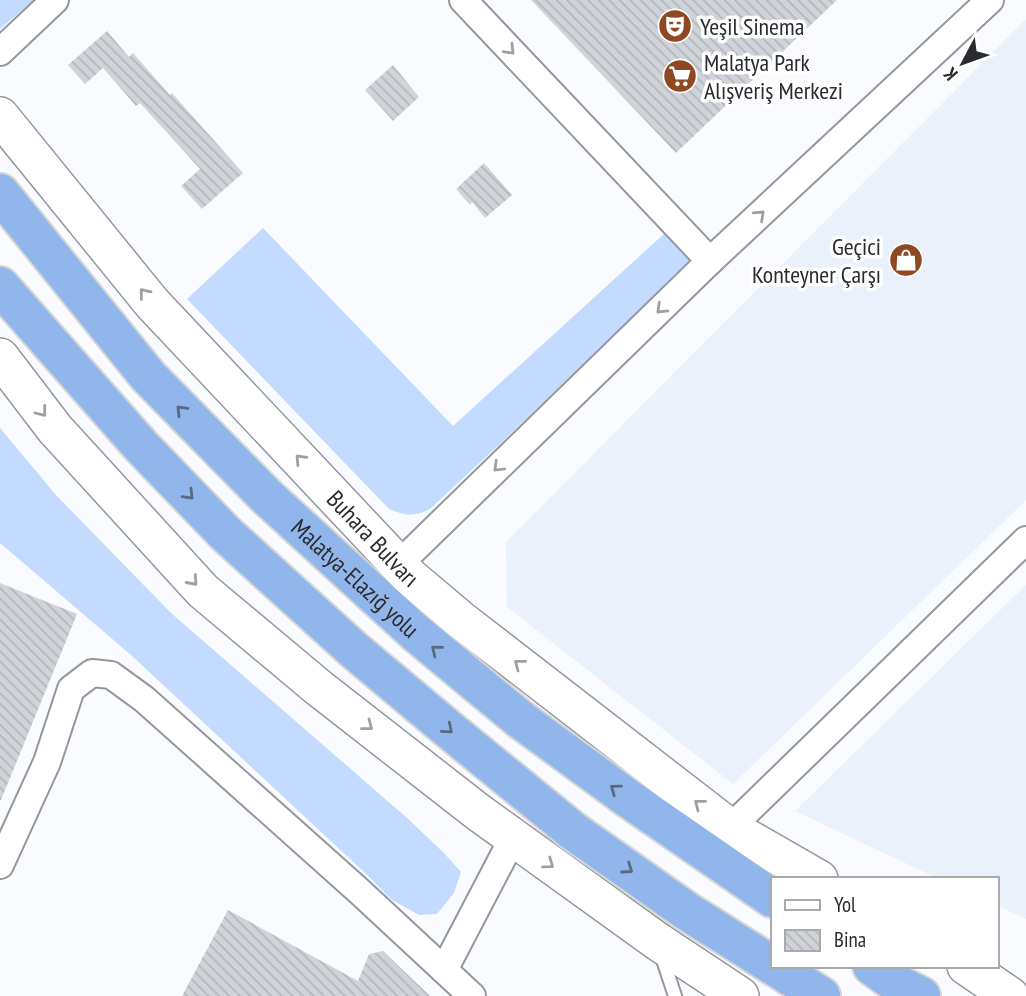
<svg xmlns="http://www.w3.org/2000/svg" width="1026" height="996" font-family="'PT Sans Narrow',sans-serif">
<style>
.built{fill:#eaf1fa}
.grass{fill:#c3dbff}
.building{fill:url(#building-back-hatch)}
.lines{fill:none;stroke-linecap:round;stroke-linejoin:round}
.service-casing{stroke:#94979c;stroke-width:16}
.minor-casing{stroke:#94979c;stroke-width:30}
.secondary-casing{stroke:#94979c;stroke-width:40}
.trunk-casing{stroke:#d4d5d5;stroke-width:42}
.service{stroke:#fff;stroke-width:12}
.minor{stroke:#fff;stroke-width:26}
.secondary{stroke:#fff;stroke-width:37}
.trunk{stroke:#90b6eb;stroke-width:38}
.oneway{stroke:#9fa0a0}
.oneway2{stroke:#586a82}
.labels{text-anchor:middle;dominant-baseline:central;stroke-width:7;stroke-linejoin:round;paint-order:stroke}
.poi-label{font-size:24px;fill:#2a2b2d;stroke:#fff;text-anchor:start}
.street-label{font-size:24px;fill:#2a2b2d;stroke:#fff}
</style>
<defs>
<pattern id="building-back-hatch" width="6" height="6" patternUnits="userSpaceOnUse" patternTransform="scale(1.75)"><rect width="6" height="6" fill="#d0d4d9"/><path d="M-1 5l2 2M0 0l6 6M5-1l2 2" fill="none" stroke="#b3b6bb"/></pattern>
</defs>
<rect width="100%" height="100%" fill="#f9fbfe"/>
<g class="built">
<polygon points="1026,19 1026,500 733,784 507,607 506,542"/>
<polygon points="1026,585 1026,919 996,905 996,879 939,879 795,811"/>
</g>
<g class="grass">
<polygon points="0,0 34,0 0,29"/>
<path d="M263,228l190,198 213,-194 28,31 -264,246c-17,8 -23,7 -41,0l-202,-210z"/>
<polygon points="0,428 56,495 171,613 406,817 444,853 461,872 454,893 437,914 419,915 392,900 364,872 131,655 0,543"/>
</g>
<g class="building">
<polygon points="531,0 837,0 676,153"/>
<polygon points="107,31 129,57 133,53 170,95 172,93 243,173 202,209 181,186 200,169 140,103 136,106 103,68 85,84 68,65"/>
<polygon points="393,65 419,97 393,121 365,90"/>
<polygon points="484,163 512,195 485,218 472,202 470,205 456,189"/>
<polygon points="0,583 77,614 1,800 0,800"/>
<polygon points="228,910 358,981 369,954 383,951 430,996 182,996"/>
</g>
<g class="lines">
<g class="service-casing">
<polyline id="service" points="661,954 675,996"/>
</g>
<g class="minor-casing">
<g id="minor">
<polyline points="463,0 710,261"/>
<polyline points="0,52 55,0"/>
<polyline points="398,565 710,261 990,0"/>
<polyline points="730,828 1026,540"/>
<polyline points="0,865 47,762 71,689 92,673 111,675 144,699 359,891 472,996"/>
<polyline points="444,970 513,838"/>
</g>
</g>
<g class="secondary-casing">
<g id="secondary">
<path id="s1" d="M0,116l152,187 258,274 51,43 269,208 89,51"/>
<polyline points="0,357 55,429 203,591 319,688 478,812 657,941 740,996"/>
<polyline points="966,966 1010,996"/>
</g>
</g>
<g class="trunk-casing">
<g id="trunk">
<path id="s2" d="M0,193l148,183 118,120 150,137 105,87 108,79 143,99"/>
<polyline points="0,286 141,446 226,534 354,650 447,728 573,831 688,912 772,965"/>
<polyline points="774,966 821,996"/>
<polyline points="872,966 897,984 921,996"/>
</g>
</g>
<use href="#service" class="service"/>
<use href="#minor" class="minor"/>
<use href="#secondary" class="secondary"/>
<use href="#trunk" class="trunk"/>
</g>
<defs><path id="oneway-chevron" d="M-2-3.5L2.5 0L-2 3.5" fill="none" stroke-width="1.6" stroke-linecap="round" stroke-linejoin="round" transform="scale(1.75)"/></defs>
<g class="oneway">
<use href="#oneway-chevron" transform="translate(510 50) rotate(46)"/>
<use href="#oneway-chevron" transform="translate(760 215) rotate(-43)"/>
<use href="#oneway-chevron" transform="translate(144 293) rotate(-129)"/>
<use href="#oneway-chevron" transform="translate(661 309) rotate(136)"/>
<use href="#oneway-chevron" transform="translate(42 412) rotate(52)"/>
<use href="#oneway-chevron" transform="translate(300 459) rotate(-133)"/>
<use href="#oneway-chevron" transform="translate(498 467) rotate(136)"/>
<use href="#oneway-chevron" transform="translate(193 581) rotate(48)"/>
<use href="#oneway-chevron" transform="translate(519 664) rotate(-142)"/>
<use href="#oneway-chevron" transform="translate(368 726) rotate(38)"/>
<use href="#oneway-chevron" transform="translate(699 804) rotate(-142)"/>
<use href="#oneway-chevron" transform="translate(549 864) rotate(36)"/>
</g>
<g class="oneway2">
<use href="#oneway-chevron" transform="translate(181 410) rotate(-134)"/>
<use href="#oneway-chevron" transform="translate(189 495) rotate(46)"/>
<use href="#oneway-chevron" transform="translate(436 650) rotate(-141)"/>
<use href="#oneway-chevron" transform="translate(448 729) rotate(40)"/>
<use href="#oneway-chevron" transform="translate(615 789) rotate(-144)"/>
<use href="#oneway-chevron" transform="translate(628 869) rotate(35)"/>
</g>
<defs>
<g id="theatre-disc" transform="scale(1.75)"><circle r="9.5" fill="#8f4922" stroke="#fff"/><path d="M-5-5.5Q0-4 5-5.5V0Q5 5 0 6Q-5 5-5 0ZM-3.3-2.5H-1v1.5H-3.3ZM1-2.5H3.3v1.5H1ZM-2.8 1Q0 5.5 2.8 1Z" fill="#fff"/></g>
<g id="supermarket-disc" transform="scale(1.75)"><circle r="9.5" fill="#8f4922" stroke="#fff"/><path d="M-6-5.5h2.5l.6 2H6L4.5 2H-2.5L-4.4-4H-6ZM-1.5 3.2a1.3 1.3 0 1 0 .1 0ZM3 3.2a1.3 1.3 0 1 0 .1 0Z" fill="#fff"/></g>
<g id="shop-disc" transform="scale(1.75)"><circle r="9.5" fill="#8f4922" stroke="#fff"/><path d="M-5-2.5h2.3a2.7 3.5 0 0 1 5.4 0H5L5.5 6h-11ZM-1.5-2.5h3a1.5 2.3 0 0 0-3 0Z" fill="#fff"/></g>
</defs>
<g fill-rule="evenodd">
<use href="#theatre-disc" x="675" y="26"/>
<use href="#supermarket-disc" x="680" y="76"/>
<use href="#shop-disc" x="906" y="260"/>
</g>
<g class="labels">
<g class="poi-label">
<text x="700" y="26">Yeşil Sinema</text>
<text x="704" y="62">Malatya Park<tspan x="704" dy="28">Alışveriş Merkezi</tspan></text>
<text x="881" y="246" text-anchor="end">Geçici<tspan x="881" dy="28">Konteyner Çarşı</tspan></text>
</g>
<g class="street-label">
<text stroke="none"><textPath href="#s1" startOffset="564">Buhara Bulvarı</textPath></text>
<text stroke="none"><textPath href="#s2" startOffset="525">Malatya-Elazığ yolu</textPath></text>
</g>
</g>
<rect x="771" y="877" width="228" height="91" fill="#ffffff" stroke="#aaaaab" stroke-width="2"/>
<rect x="785" y="900" width="35" height="10" fill="#ffffff" stroke="#aaaaab" stroke-width="2"/>
<text x="834" y="912" font-size="21" fill="#2a2b2d">Yol</text>
<rect x="785" y="930" width="35" height="21" fill="url(#building-back-hatch)" stroke="#aaaaab" stroke-width="2"/>
<text x="834" y="947" font-size="21" fill="#2a2b2d">Bina</text>
<g transform="translate(963 63) rotate(229)" stroke="#ffffff" stroke-width="5" paint-order="stroke">
<path d="M0-5L12 26L0 18L-12 26Z" fill="#2a2b2d"/>
<text y="-10" font-size="19" font-weight="bold" text-anchor="middle" fill="#2a2b2d">K</text>
</g>
</svg>
